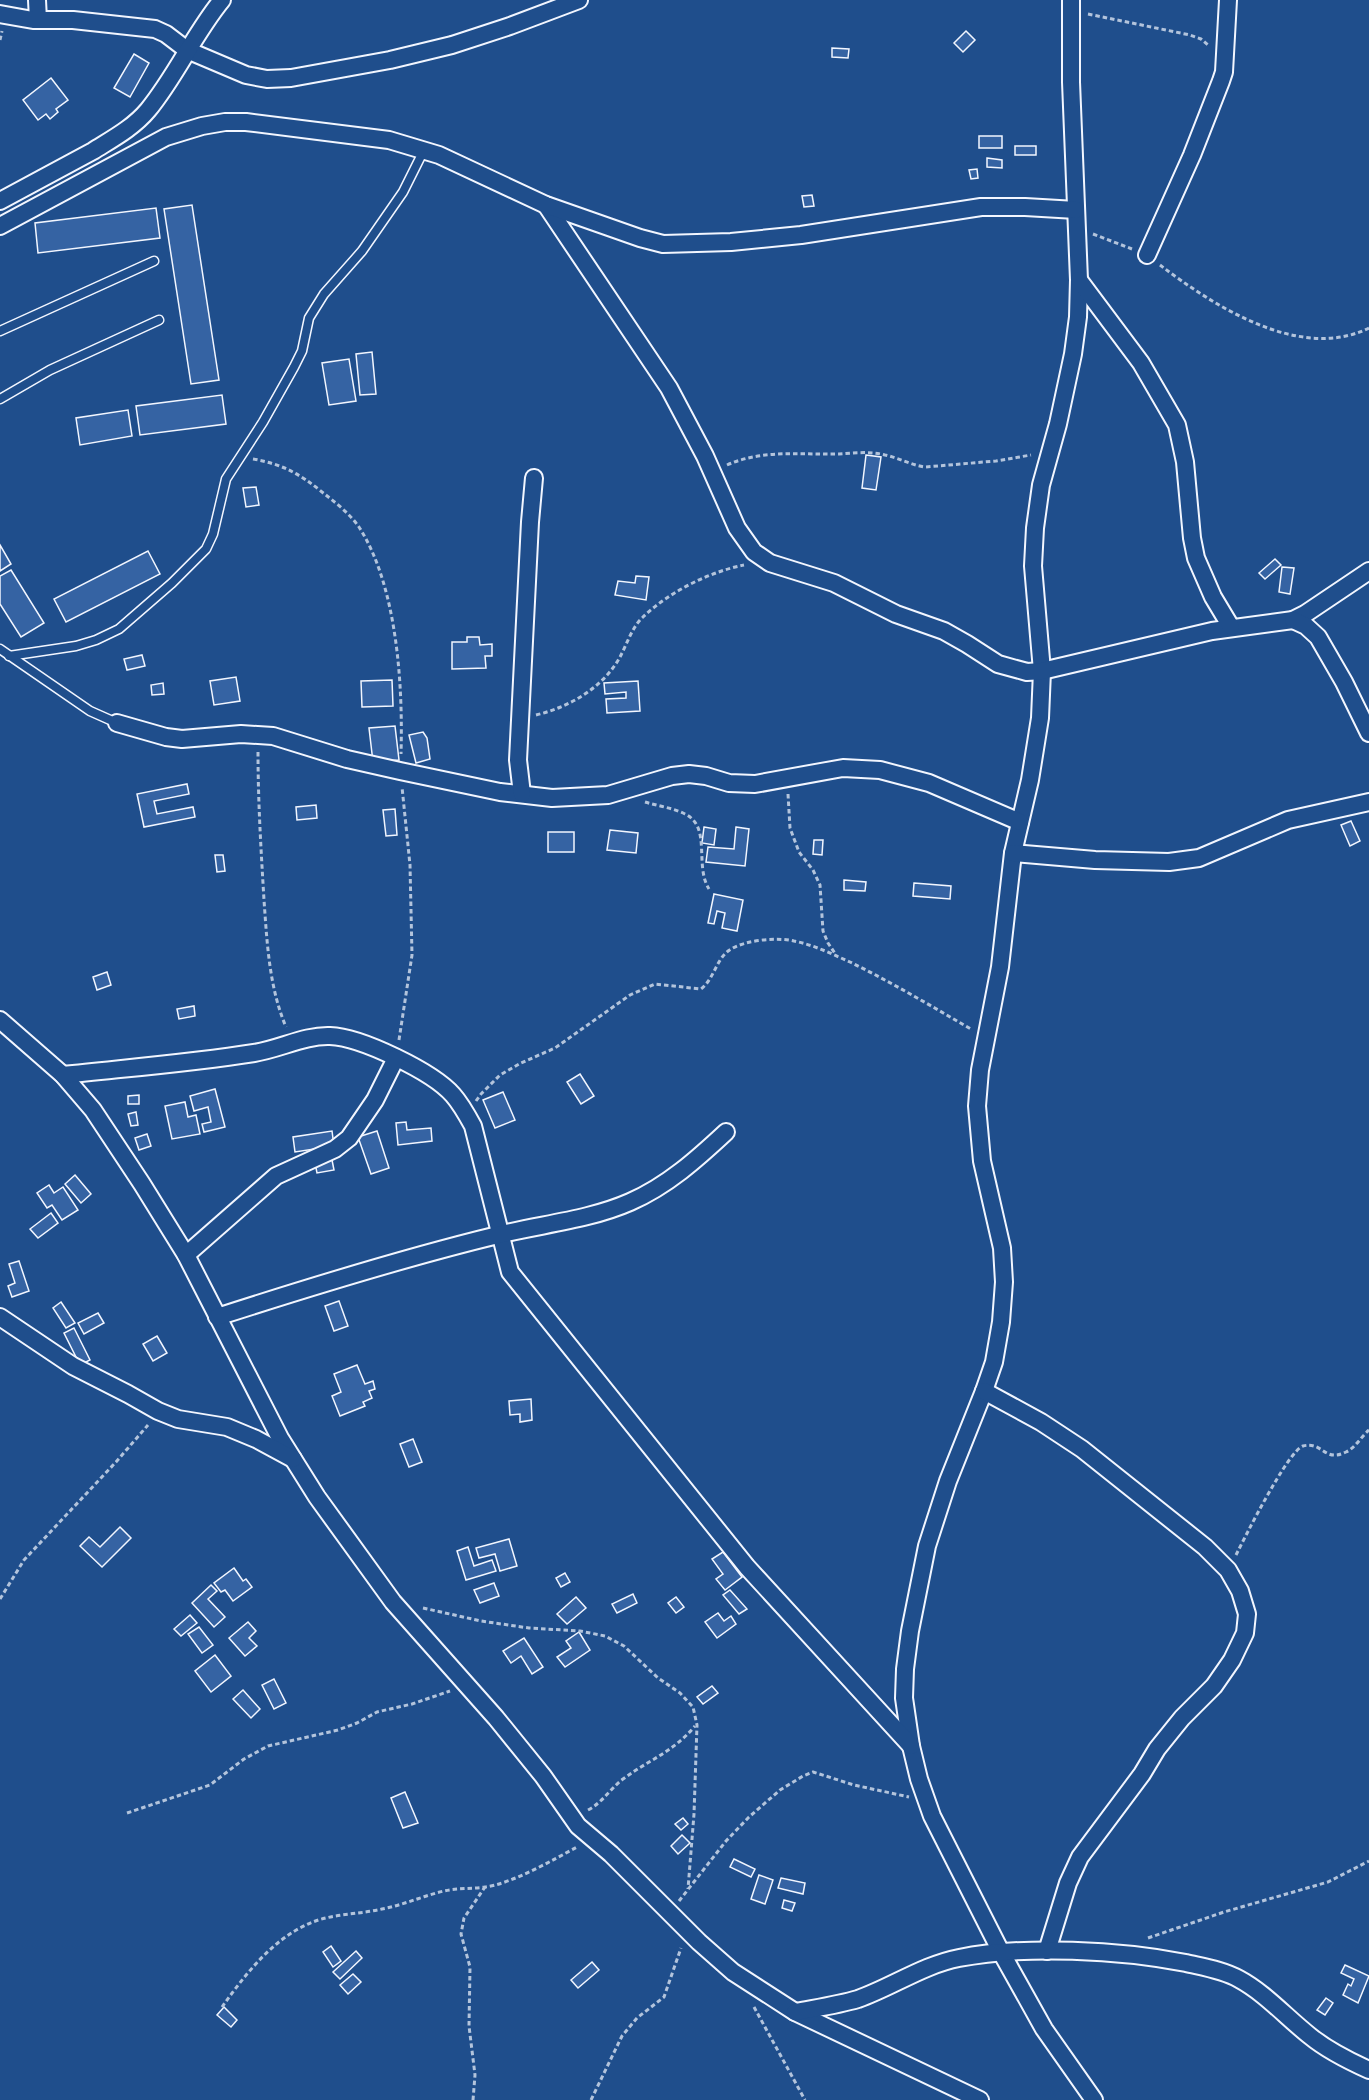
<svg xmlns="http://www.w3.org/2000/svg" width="1369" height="2100" font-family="'Archivo Narrow',sans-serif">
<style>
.building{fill:#3563a3;stroke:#f2f6ff;stroke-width:1.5}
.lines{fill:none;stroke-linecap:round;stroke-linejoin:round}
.service-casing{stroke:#f2f6ff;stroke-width:11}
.minor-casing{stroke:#f2f6ff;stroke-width:20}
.path{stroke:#b3c4dc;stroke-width:3;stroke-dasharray:4.5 3;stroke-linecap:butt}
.service{stroke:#1f4e8c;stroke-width:8}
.minor{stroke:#1f4e8c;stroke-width:16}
</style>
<rect width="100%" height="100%" fill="#1f4e8c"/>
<g class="building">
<polygon points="966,31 975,40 963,52 954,43"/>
<polygon points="832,48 849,49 848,58 832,57"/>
<polygon points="134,54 149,63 130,97 114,88"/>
<polygon points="51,78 68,100 56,109 58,112 50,119 46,114 38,120 23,100"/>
<rect x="979" y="136" width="23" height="12"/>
<rect x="1015" y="146" width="21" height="9"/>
<polygon points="987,158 1002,160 1002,168 987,167"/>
<polygon points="977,169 978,178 971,179 969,170"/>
<polygon points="812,195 814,206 804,207 802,196"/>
<polygon points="192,205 219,380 191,384 164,209"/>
<polygon points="156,208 160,238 38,253 35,223"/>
<polygon points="372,352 376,394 360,395 356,354"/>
<polygon points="349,359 356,401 329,405 322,363"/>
<polygon points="222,395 226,424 140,435 136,406"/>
<polygon points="128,410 132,436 80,445 76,418"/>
<polygon points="866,455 881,457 876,490 862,488"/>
<polygon points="256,487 259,505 246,507 243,488"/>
<polygon points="0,545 11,564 0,571"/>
<polygon points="148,551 160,574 66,622 54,599"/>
<polygon points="1275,559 1281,565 1265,579 1259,573"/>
<polygon points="1282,567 1294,568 1290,594 1279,592"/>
<polygon points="11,570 44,623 21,637 0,604 0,576"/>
<polygon points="636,576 649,577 646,600 615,595 618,581 635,583"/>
<polygon points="467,637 479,637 480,645 492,644 492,656 485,656 486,668 452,669 452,642 467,642"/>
<polygon points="142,655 145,666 127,670 124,659"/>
<polygon points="236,677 240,701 214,705 210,681"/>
<polygon points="392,680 393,706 362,707 361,681"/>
<polygon points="638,681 640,711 607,713 606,699 626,698 626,692 605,694 604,683"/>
<polygon points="163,683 164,694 152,695 151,685"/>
<polygon points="395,726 399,760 373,762 369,728"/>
<polygon points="423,732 427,738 430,759 416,763 409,735"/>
<polygon points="187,784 189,794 154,801 157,814 193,807 195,817 144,827 137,794"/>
<polygon points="316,805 317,818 297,820 296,807"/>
<polygon points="395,809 397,835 386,836 383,810"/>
<polygon points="1351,821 1360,841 1350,846 1341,825"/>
<polygon points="704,827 716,829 714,845 702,843"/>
<polygon points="736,827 749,829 745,866 706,862 708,847 734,849"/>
<polygon points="610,830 638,833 636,853 607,850"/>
<rect x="548" y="832" width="26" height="20"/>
<polygon points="814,840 823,840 822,855 813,854"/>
<polygon points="215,855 223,855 225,871 217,872"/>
<polygon points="844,880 866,882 865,891 844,890"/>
<polygon points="914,883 951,886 950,899 913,896"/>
<polygon points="714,894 743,900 737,931 722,928 725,913 717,911 714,924 708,923"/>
<polygon points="107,972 111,985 97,990 93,977"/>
<polygon points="194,1006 195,1016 179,1019 177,1009"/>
<polygon points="580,1074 594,1096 581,1104 567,1082"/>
<polygon points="215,1089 225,1127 204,1132 202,1124 211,1122 208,1107 194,1111 190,1096"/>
<polygon points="503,1092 515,1120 495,1128 483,1100"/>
<polygon points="139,1095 139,1104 128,1104 128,1096"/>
<polygon points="185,1102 188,1117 196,1115 200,1134 172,1139 165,1106"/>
<polygon points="136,1112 138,1125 131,1126 128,1114"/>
<polygon points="406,1122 407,1130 431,1128 432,1141 398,1145 396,1123"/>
<polygon points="332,1131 334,1146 295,1152 293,1137"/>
<polygon points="377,1131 389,1168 371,1174 358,1137"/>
<polygon points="147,1134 151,1146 139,1150 135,1138"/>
<polygon points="332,1160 334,1170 317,1173 315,1163"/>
<polygon points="75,1175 91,1194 81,1203 65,1184"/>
<polygon points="49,1185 54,1193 63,1187 78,1210 62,1220 52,1205 47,1208 37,1193"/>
<polygon points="51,1213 58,1223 38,1238 30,1229"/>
<polygon points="19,1261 29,1291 12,1297 8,1286 15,1283 9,1264"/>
<polygon points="339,1301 348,1326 334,1331 325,1306"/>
<polygon points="61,1302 75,1323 66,1328 53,1308"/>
<polygon points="98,1313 104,1323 84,1334 78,1323"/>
<polygon points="74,1328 90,1360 80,1365 64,1333"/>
<polygon points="157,1336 167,1353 153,1361 143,1344"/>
<polygon points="357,1365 365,1384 373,1381 375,1389 369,1391 372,1398 363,1402 365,1406 340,1416 332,1396 341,1392 334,1374"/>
<polygon points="531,1399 532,1420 520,1422 520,1414 510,1415 509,1401"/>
<polygon points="413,1439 422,1462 409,1467 400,1444"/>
<polygon points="120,1527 131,1538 102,1567 80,1546 89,1537 100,1547"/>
<polygon points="509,1539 517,1566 500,1571 495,1554 479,1558 476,1548"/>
<polygon points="468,1547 474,1566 492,1560 496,1571 466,1580 457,1551"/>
<polygon points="723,1552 742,1577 725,1590 716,1579 723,1574 712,1559"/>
<polygon points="234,1568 243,1581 246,1579 252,1587 233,1601 225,1590 221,1592 214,1583"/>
<polygon points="565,1573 570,1582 561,1587 556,1578"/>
<polygon points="494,1583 499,1596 480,1603 474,1590"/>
<polygon points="211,1585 217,1591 208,1599 225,1617 214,1627 192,1603"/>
<polygon points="730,1590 747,1609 739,1614 723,1595"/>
<polygon points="633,1594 637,1603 617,1613 612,1604"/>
<polygon points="576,1597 586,1608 567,1624 557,1614"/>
<polygon points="676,1597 684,1607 676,1613 668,1603"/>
<polygon points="718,1613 724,1621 731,1616 736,1624 717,1638 705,1622"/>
<polygon points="190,1615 197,1623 181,1636 174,1629"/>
<polygon points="248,1622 256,1631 249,1638 257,1646 245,1656 229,1638"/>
<polygon points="199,1627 213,1645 202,1653 188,1634"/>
<polygon points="579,1632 590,1650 565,1667 557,1657 571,1648 566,1641"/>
<polygon points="524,1638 543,1667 532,1674 521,1656 511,1663 503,1651"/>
<polygon points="215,1655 231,1676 211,1692 195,1671"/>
<polygon points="274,1679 286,1703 274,1709 262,1685"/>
<polygon points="712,1686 718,1693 703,1704 697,1697"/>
<polygon points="243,1690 260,1709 251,1718 233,1699"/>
<polygon points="405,1792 418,1823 403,1828 391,1798"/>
<polygon points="683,1818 688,1824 681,1830 675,1824"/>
<polygon points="682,1835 690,1843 678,1854 671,1846"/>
<polygon points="734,1859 755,1869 751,1877 730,1867"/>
<polygon points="759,1875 773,1880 765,1904 751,1899"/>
<polygon points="781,1878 805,1883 803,1894 778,1888"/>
<polygon points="784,1900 795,1903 792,1911 782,1908"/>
<polygon points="331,1946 341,1961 333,1967 323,1952"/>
<polygon points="356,1951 362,1958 340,1979 333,1972"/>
<polygon points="592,1962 599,1970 578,1988 571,1980"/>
<polygon points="1345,1965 1369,1976 1358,2003 1343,1995 1348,1984 1351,1986 1354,1979 1341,1973"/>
<polygon points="353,1974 361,1982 348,1994 340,1985"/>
<polygon points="1326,1998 1333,2003 1325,2015 1317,2010"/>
<polygon points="224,2007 237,2020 231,2027 217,2015"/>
</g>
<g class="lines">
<g class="service-casing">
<g id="service">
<polyline points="0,331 154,261"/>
<polyline points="0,399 50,370 159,320"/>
<polyline points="0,649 90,711 117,723"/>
<polyline points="9,656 76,646 96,640 119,629 172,583 206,549 213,534 226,479 263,422 294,367 302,351 309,318 324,294 362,251 403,192 424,150"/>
</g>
</g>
<g class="minor-casing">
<g id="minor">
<polyline points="37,0 38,20"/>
<polyline points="1071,0 1071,82 1079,280 1078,317 1073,354 1058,424 1041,485 1035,528 1033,566 1042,671 1040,718 1030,780 1013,853 1000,967 980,1070 977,1106 982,1161 1002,1248 1004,1282 1001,1322 994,1362 984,1391 948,1481 927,1546 910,1631 905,1669 904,1698 911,1746 919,1779 932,1816 1001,1952 1044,2029 1094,2100"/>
<polyline points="0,14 33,20 73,20 155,29 166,34 187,50 246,75 267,79 291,78 390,60 452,45 510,26 579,0"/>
<path d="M0,201c31,-17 62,-33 93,-50 19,-12 40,-23 55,-41 28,-34 46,-76 74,-110"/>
<polyline points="546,205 669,388 705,456 737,528 754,552 770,563 834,583 896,614 944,631 967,644 998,664 1027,672 1042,671 1212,631 1293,620 1305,614 1369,571"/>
<polyline points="0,226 166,137 202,126 225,122 246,122 389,140 439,155 546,205 640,238 663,244 731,242 801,235 981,207 1025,207 1076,210"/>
<polyline points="1147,255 1192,155 1221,81 1224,72 1228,0"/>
<polyline points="1079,280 1141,363 1177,425 1185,462 1192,538 1196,558 1213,597 1231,627"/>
<polyline points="1293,620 1306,626 1318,637 1344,682 1369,733"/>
<polyline points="117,723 166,737 182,739 241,734 273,736 347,759 400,771 500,792 552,798 608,795 672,776 689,774 706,776 729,783 755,784 843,768 880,770 929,783 1020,822"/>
<polyline points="522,794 518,760 530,522 534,478"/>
<polyline points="1013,853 1095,860 1169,862 1199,858 1288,820 1369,802"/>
<polyline points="0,1020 63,1075 93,1110 142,1184 186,1255 280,1438 317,1497 393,1602 496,1718 543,1776 578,1826 611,1854 699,1942 733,1972 795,2012 980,2100"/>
<path d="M63,1075c64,-7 128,-12 191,-22 26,-4 51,-18 76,-17 31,1 103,36 123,59 8,9 14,20 20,31l37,146 237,295 164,179"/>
<polyline points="186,1255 276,1176 335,1149 349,1138 375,1100 396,1058"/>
<polyline points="0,1317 73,1366 128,1394 158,1411 178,1419 227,1427 256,1439 293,1459"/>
<path d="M217,1317c93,-30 186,-59 281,-82 44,-11 91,-15 132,-33 37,-16 67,-43 96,-70"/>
<polyline points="984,1391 1041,1422 1082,1449 1205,1547 1228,1570 1240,1591 1247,1614 1245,1633 1232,1660 1214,1686 1182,1718 1157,1749 1142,1774 1080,1857 1068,1883 1047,1951"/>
<path d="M795,2012c21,-4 43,-7 63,-13 34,-12 65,-34 101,-41 66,-13 161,-8 227,5 17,4 37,7 53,16 26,14 47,38 71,57 17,14 39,25 59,34"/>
</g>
</g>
<g class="path">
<polyline points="1088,14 1190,35 1201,39 1208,45"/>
<polyline points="0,40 2,31"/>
<polyline points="1093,234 1132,249"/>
<path d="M1160,265c54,41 140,97 209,63"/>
<path d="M253,459c29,5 47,15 69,33 13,10 28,22 37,35 38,59 44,157 42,227"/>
<path d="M727,465c36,-16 74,-10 112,-11 15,-1 31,-3 46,1 14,3 26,10 40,12l71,-6 35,-6"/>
<path d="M536,715c33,-8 67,-27 84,-58 7,-13 12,-30 23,-40 26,-25 66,-45 101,-52"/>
<path d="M258,752c0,49 3,98 6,148 3,42 5,87 22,127"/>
<polyline points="788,794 790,828 799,852 813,870 820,885 823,931 828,943 836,955"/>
<path d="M645,802c13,4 28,6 40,12 27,13 9,51 24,75"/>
<polyline points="399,1040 412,955 410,865 402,787"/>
<path d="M476,1101l5,-7 19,-19 21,-12 34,-15 75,-53 25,-11 46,5c14,-11 15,-31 30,-40 15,-9 46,-12 63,-8 20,4 38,13 56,21 41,20 81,44 121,67"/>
<path d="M1236,1555c9,-18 52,-104 67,-109 20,-5 21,17 43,6 9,-4 15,-15 23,-22"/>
<polyline points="0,1599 24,1560 116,1462 148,1425"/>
<polyline points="423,1608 481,1621 529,1628 580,1631 605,1636 624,1646 658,1678 680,1693 693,1707 697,1725 694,1814 688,1889"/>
<path d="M588,1810c15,-8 22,-21 35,-31 27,-20 49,-26 72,-53"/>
<polyline points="127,1813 210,1785 244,1759 268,1746 338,1730 357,1723 377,1712 412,1704 450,1691"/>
<polyline points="679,1901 726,1841 749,1817 780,1790 803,1776 813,1772 854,1785 909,1797"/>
<polyline points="1148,1938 1224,1912 1328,1882 1369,1861"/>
<path d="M222,2007c22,-31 49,-66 84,-82 24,-12 51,-10 76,-16 21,-4 41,-13 62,-18 13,-3 27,-2 41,-4 26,-3 68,-27 92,-40"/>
<polyline points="754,2007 805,2100"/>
<polyline points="473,2100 475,2075 469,2026 470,1967 461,1934 464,1918 485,1887"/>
<polyline points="591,2100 622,2036 637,2018 664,1997 681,1948"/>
</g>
<use href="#service" class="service"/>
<use href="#minor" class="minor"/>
</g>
</svg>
